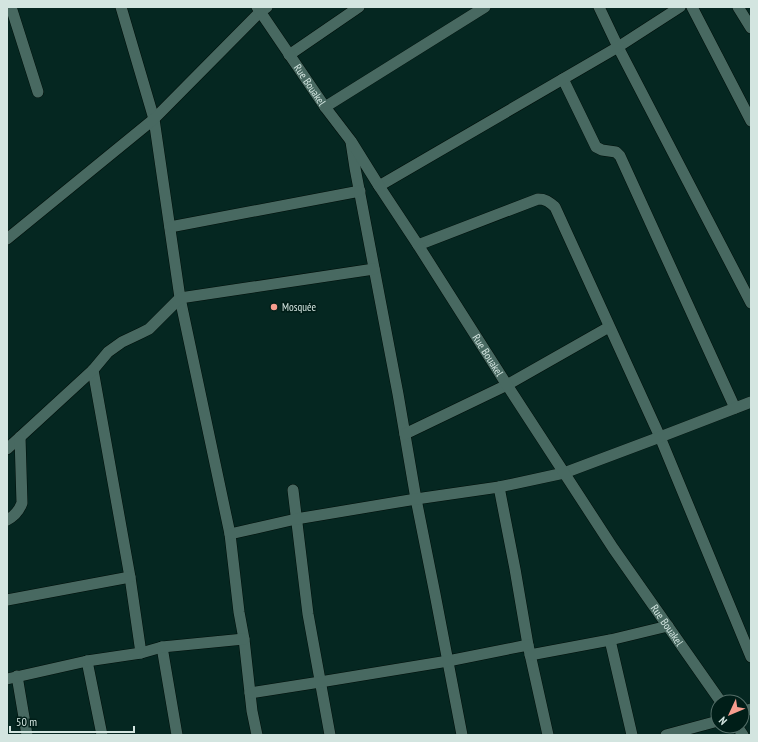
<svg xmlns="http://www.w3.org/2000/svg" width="758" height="742" font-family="'PT Sans Narrow',sans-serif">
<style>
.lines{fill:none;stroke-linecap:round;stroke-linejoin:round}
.minor-casing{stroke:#000f0a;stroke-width:12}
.secondary-casing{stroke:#000f0a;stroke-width:12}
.minor{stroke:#486961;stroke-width:11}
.secondary{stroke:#486961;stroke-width:11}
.poi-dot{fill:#f59d8e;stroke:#001e18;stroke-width:1.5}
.labels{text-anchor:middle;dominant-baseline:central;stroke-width:3.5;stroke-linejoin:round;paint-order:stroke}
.street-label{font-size:11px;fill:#d3e5e0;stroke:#001e18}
.poi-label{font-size:11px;fill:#d3e5e0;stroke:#001e18;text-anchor:start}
</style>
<rect width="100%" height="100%" fill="#052721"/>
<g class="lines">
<g class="minor-casing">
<g id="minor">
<polyline points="11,7 38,92"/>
<polyline points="121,7 154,119 180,298 230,534 239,612 244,639 252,711 257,735"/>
<polyline points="599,7 618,47 751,303"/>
<polyline points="692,7 751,121"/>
<polyline points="738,7 751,28"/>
<polyline points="289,55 359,7"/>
<polyline points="563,79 596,147 602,150 616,152 620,156 735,408"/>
<polyline points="325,107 485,7"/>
<polyline points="351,142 355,168 398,394 416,499 435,594 462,735"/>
<polyline points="379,186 618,47 680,7"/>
<polyline points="170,227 360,191"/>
<polyline points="7,239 154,119 260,12 267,7"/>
<path d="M418,245l120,-46c8,0 11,3 17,8l105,230 91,220"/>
<polyline points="93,370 130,577 141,653"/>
<polyline points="405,434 507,385 609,327"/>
<polyline points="7,449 93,370 108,352 122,342 141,333 149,329 180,298 374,269"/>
<polyline points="499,487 515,569 528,645 548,735"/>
<polyline points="293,490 308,614 330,735"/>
<path d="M7,520c8,-4 12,-9 15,-17l-2,-66"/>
<polyline points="230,534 296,519 416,499 499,487 564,473 660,437 751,402"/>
<polyline points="7,600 130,577"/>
<polyline points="610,640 632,735"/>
<polyline points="162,647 177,735"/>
<polyline points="530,655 610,640 668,626"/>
<polyline points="87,661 102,735"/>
<polyline points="17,676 27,735"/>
<polyline points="7,679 87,661 141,653 162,647 244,639"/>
<polyline points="250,693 320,682 448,661 528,645"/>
<polyline points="742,712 751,709"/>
<polyline points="666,735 718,721"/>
</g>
</g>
<g class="secondary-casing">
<g id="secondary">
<path id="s1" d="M257,7l68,100 26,34 28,45 39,59 89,140 106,163 108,154"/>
<polyline points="737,726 743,735"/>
</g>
</g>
<use href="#minor" class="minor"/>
<use href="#secondary" class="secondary"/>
</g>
<circle class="poi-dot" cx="274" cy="307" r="4"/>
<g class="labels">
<g class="street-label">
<text stroke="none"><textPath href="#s1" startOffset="94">Rue Bouakel</textPath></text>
<text stroke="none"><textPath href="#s1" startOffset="418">Rue Bouakel</textPath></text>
<text stroke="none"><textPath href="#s1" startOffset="742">Rue Bouakel</textPath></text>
</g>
<g class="poi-label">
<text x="282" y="307">Mosquée</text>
</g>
</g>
<rect width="758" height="742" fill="none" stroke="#d3e5e0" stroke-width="16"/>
<g transform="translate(730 714) rotate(226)"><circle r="19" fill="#001e18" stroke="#546e68"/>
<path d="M0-3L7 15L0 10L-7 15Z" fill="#f59d8e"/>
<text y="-6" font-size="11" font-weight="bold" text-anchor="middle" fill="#d3e5e0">N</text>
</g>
<path d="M10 726v6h124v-6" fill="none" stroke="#d3e5e0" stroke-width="2"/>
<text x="16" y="726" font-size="12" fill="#d3e5e0" stroke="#001e18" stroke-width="3" paint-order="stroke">50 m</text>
</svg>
